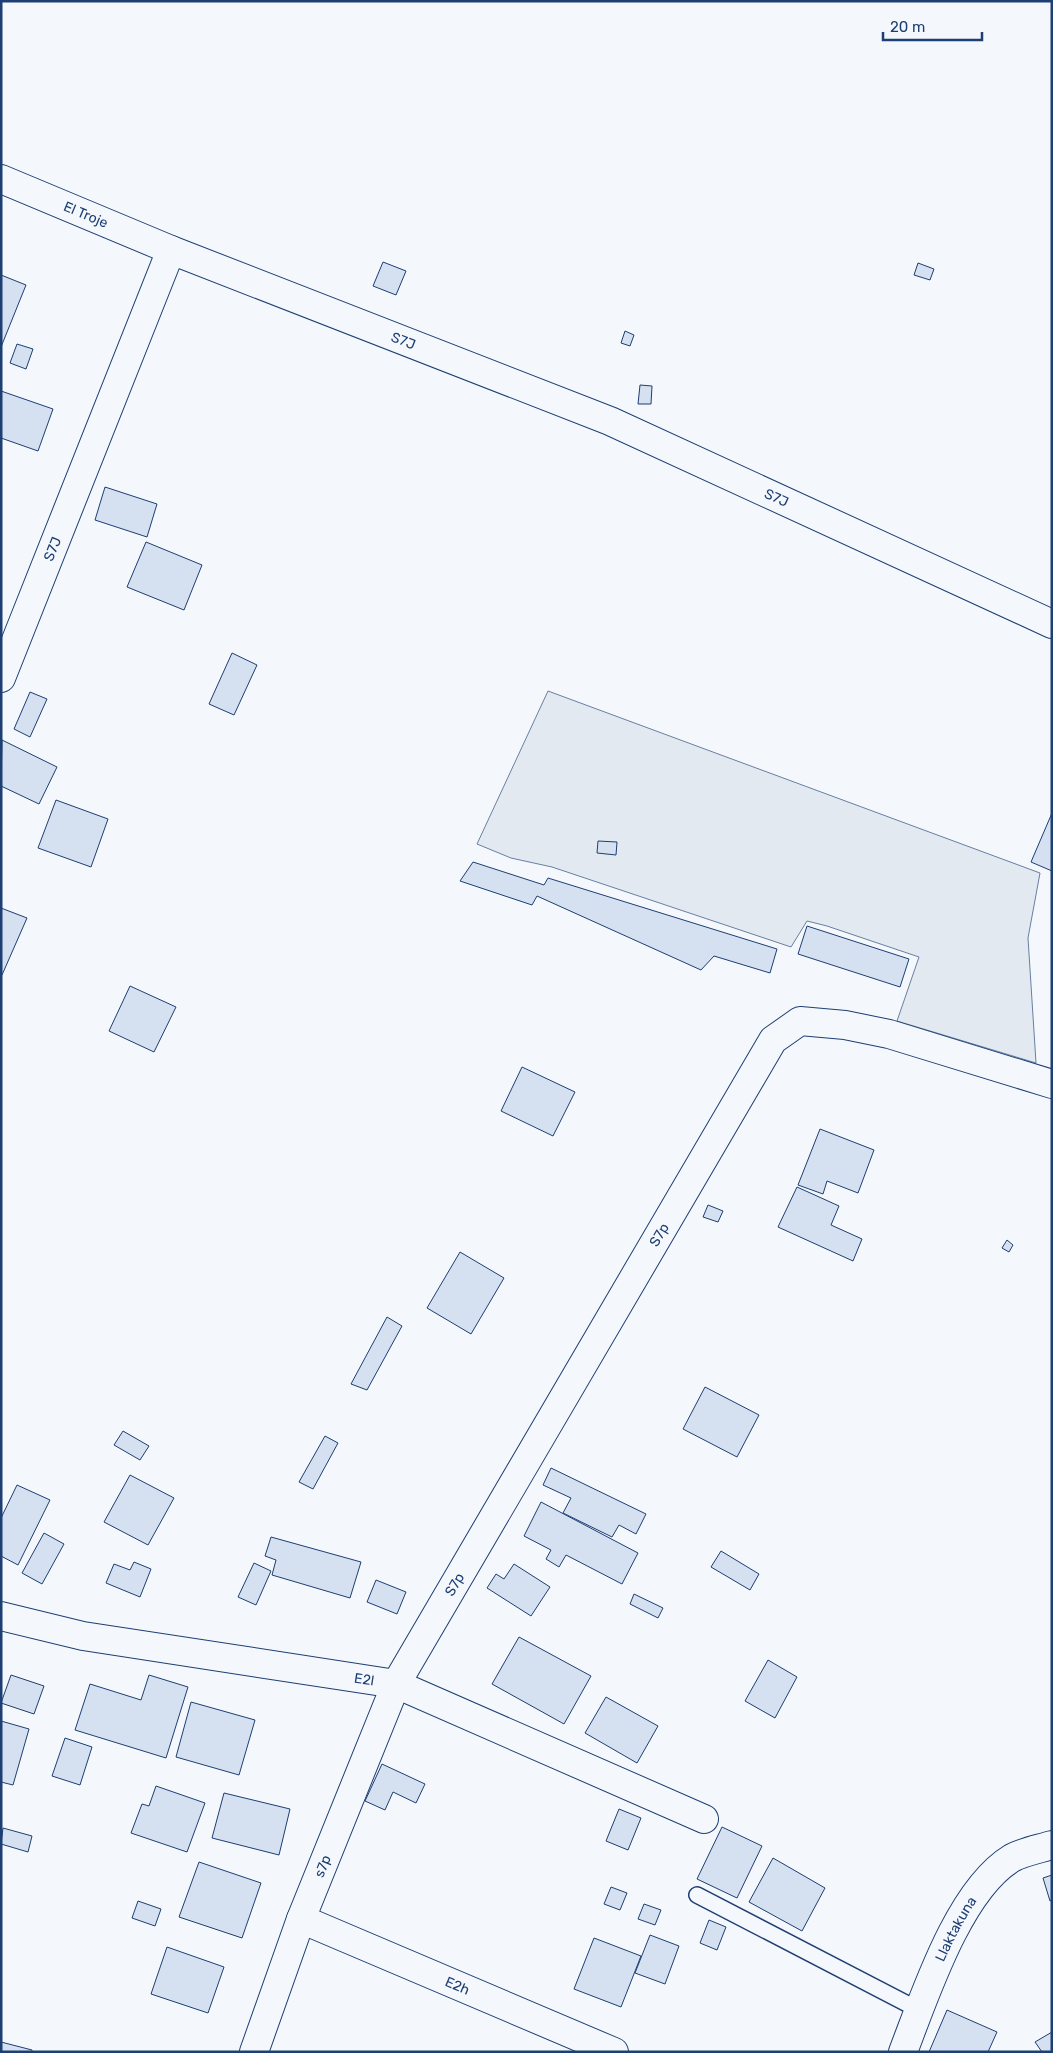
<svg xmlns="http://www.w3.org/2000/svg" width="1053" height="2053" font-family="Rubik,sans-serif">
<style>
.green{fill:#e3e9f0;stroke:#687fa3}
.building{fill:#d5e0f0;stroke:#1d3f73}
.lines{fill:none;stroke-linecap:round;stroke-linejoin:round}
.lane-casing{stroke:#1d3f73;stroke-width:18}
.street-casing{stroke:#1d3f73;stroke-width:30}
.lane{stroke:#f4f7fb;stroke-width:15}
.street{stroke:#f4f7fb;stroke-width:28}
.labels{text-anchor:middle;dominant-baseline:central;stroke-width:4;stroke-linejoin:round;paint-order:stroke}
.street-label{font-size:14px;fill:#1d3f73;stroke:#f4f7fb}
</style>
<rect width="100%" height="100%" fill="#f4f7fb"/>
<polygon class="green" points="548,691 1040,873 1028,938 1036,1063 897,1021 919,957 827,926 807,921 791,947 552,867 511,858 477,844"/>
<g class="building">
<polygon points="383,262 406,271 396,295 373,286"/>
<polygon points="918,263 934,269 930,280 914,275"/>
<polygon points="1,275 26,285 1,347"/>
<polygon points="625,331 634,335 630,346 621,343"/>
<polygon points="17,344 33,349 26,369 10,363"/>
<polygon points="640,385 652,386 651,404 638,404"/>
<polygon points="1,391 53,409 38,451 1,438"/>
<polygon points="105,487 157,504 147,537 95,520"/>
<polygon points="146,542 202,565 184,610 127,587"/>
<polygon points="232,653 257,665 234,715 209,704"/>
<polygon points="30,692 47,699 30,737 14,729"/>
<polygon points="2,740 57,767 39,804 1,786"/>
<polygon points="56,800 108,819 91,867 38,848"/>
<polygon points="1052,813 1052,871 1031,862"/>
<polygon points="598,841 617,842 616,855 597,853"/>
<polygon points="473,862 544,885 548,878 777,949 770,973 714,956 701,970 537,896 532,905 460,881"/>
<polygon points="1,908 27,918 2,975 1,975"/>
<polygon points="807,926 909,959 900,987 798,954"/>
<polygon points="130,986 176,1007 154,1052 109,1031"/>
<polygon points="522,1067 575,1092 553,1136 501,1111"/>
<polygon points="820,1129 874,1150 858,1193 827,1181 823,1194 798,1185"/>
<polygon points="797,1187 839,1206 831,1225 862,1239 853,1261 778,1227"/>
<polygon points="708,1205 723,1211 718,1222 703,1217"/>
<polygon points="1007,1240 1013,1245 1009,1252 1002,1248"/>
<polygon points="460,1252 504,1278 471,1334 427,1308"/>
<polygon points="387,1317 402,1326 367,1390 351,1384"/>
<polygon points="705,1387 759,1415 737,1457 683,1429"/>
<polygon points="123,1431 149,1446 140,1460 114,1445"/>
<polygon points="325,1436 338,1443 313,1489 299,1482"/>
<polygon points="551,1468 646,1514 636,1534 619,1525 612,1537 563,1513 571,1498 543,1485"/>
<polygon points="130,1475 174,1498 148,1545 104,1522"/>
<polygon points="17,1485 50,1500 18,1565 1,1556 1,1518"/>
<polygon points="541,1502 638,1553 622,1584 566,1555 559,1567 546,1559 551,1550 524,1536"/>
<polygon points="44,1533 64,1544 42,1584 22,1573"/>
<polygon points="271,1537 361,1562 350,1598 272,1575 276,1560 265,1556"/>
<polygon points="721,1551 759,1574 750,1590 711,1567"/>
<polygon points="134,1562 151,1569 140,1597 106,1583 114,1564 130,1570"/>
<polygon points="254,1563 271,1571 256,1605 238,1597"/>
<polygon points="514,1564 550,1587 531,1616 487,1588 496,1574 504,1579"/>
<polygon points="376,1580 406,1592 397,1614 367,1602"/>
<polygon points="634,1594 663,1608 658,1618 630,1604"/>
<polygon points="519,1637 591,1676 564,1724 492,1684"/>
<polygon points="768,1660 797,1677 775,1718 745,1701"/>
<polygon points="11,1675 44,1686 34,1714 1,1703"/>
<polygon points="149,1675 188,1687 166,1758 75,1730 90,1684 141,1700"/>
<polygon points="606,1697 658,1726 637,1763 585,1733"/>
<polygon points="191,1702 255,1720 239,1775 176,1757"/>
<polygon points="1,1721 29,1729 13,1785 1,1782"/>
<polygon points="65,1738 92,1747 80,1785 52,1776"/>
<polygon points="382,1764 425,1784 416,1803 393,1792 385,1810 365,1801"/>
<polygon points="156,1786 205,1803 187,1852 131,1833 142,1804 149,1806"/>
<polygon points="224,1793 290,1809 279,1855 212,1838"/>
<polygon points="619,1809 641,1818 628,1850 606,1841"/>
<polygon points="722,1827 762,1846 737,1898 697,1879"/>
<polygon points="3,1828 32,1836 28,1852 1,1844"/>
<polygon points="773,1858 825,1888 802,1931 749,1902"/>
<polygon points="199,1862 261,1883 242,1938 179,1917"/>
<polygon points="1052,1875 1052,1900 1050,1901 1043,1878"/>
<polygon points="611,1887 627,1893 620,1910 604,1904"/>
<polygon points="138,1901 161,1909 155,1926 132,1918"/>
<polygon points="644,1904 661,1910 655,1925 638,1919"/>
<polygon points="709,1920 726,1927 717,1950 700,1943"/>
<polygon points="650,1935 679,1946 665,1984 635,1973"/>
<polygon points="594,1938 641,1956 621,2007 574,1989"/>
<polygon points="167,1947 224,1967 208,2013 151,1994"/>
<polygon points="947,2010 997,2032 988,2052 929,2052"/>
<polygon points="1052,2032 1052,2052 1042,2052 1035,2042"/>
<polygon points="1,2042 32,2050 32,2052 1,2052"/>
</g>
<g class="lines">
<g class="lane-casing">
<polyline id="lane" points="697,1895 919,2010"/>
</g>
<g class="street-casing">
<g id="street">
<path id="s1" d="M1,179l170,71"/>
<path id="s2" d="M1,678l170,-428 439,171 442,203"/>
<path id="s3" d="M1,1616l82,20 313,48 308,135"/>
<path id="s4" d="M301,1919l313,133"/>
<path id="s5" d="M254,2052l47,-133 95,-235 377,-644 27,-19 45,4 44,9 163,50"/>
<path id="s6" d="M903,2052c22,-57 56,-162 109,-194 11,-6 27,-9 40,-13"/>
</g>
</g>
<use href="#lane" class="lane"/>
<use href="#street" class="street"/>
</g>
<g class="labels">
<g class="street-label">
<text stroke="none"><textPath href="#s1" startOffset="92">El Troje</textPath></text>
<text stroke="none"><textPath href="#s2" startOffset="710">S7J</textPath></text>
<text stroke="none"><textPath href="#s2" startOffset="1115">S7J</textPath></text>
<text stroke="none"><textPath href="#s2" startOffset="139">S7J</textPath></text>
<text stroke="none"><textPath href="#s5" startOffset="915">S7p</textPath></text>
<text stroke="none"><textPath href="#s5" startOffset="510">S7p</textPath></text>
<text stroke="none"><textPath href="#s3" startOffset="369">E2l</textPath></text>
<text stroke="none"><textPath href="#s5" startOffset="198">s7p</textPath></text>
<text stroke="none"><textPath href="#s6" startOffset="134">Llaktakuna</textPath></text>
<text stroke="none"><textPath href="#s4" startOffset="170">E2h</textPath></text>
</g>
</g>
<rect width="1053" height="2053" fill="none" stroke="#1d3f73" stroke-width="5"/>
<path d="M883 32v8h99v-8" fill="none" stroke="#1d3f73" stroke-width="2.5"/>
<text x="890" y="32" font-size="15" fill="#1d3f73" stroke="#f4f7fb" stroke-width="4" paint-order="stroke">20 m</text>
</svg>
